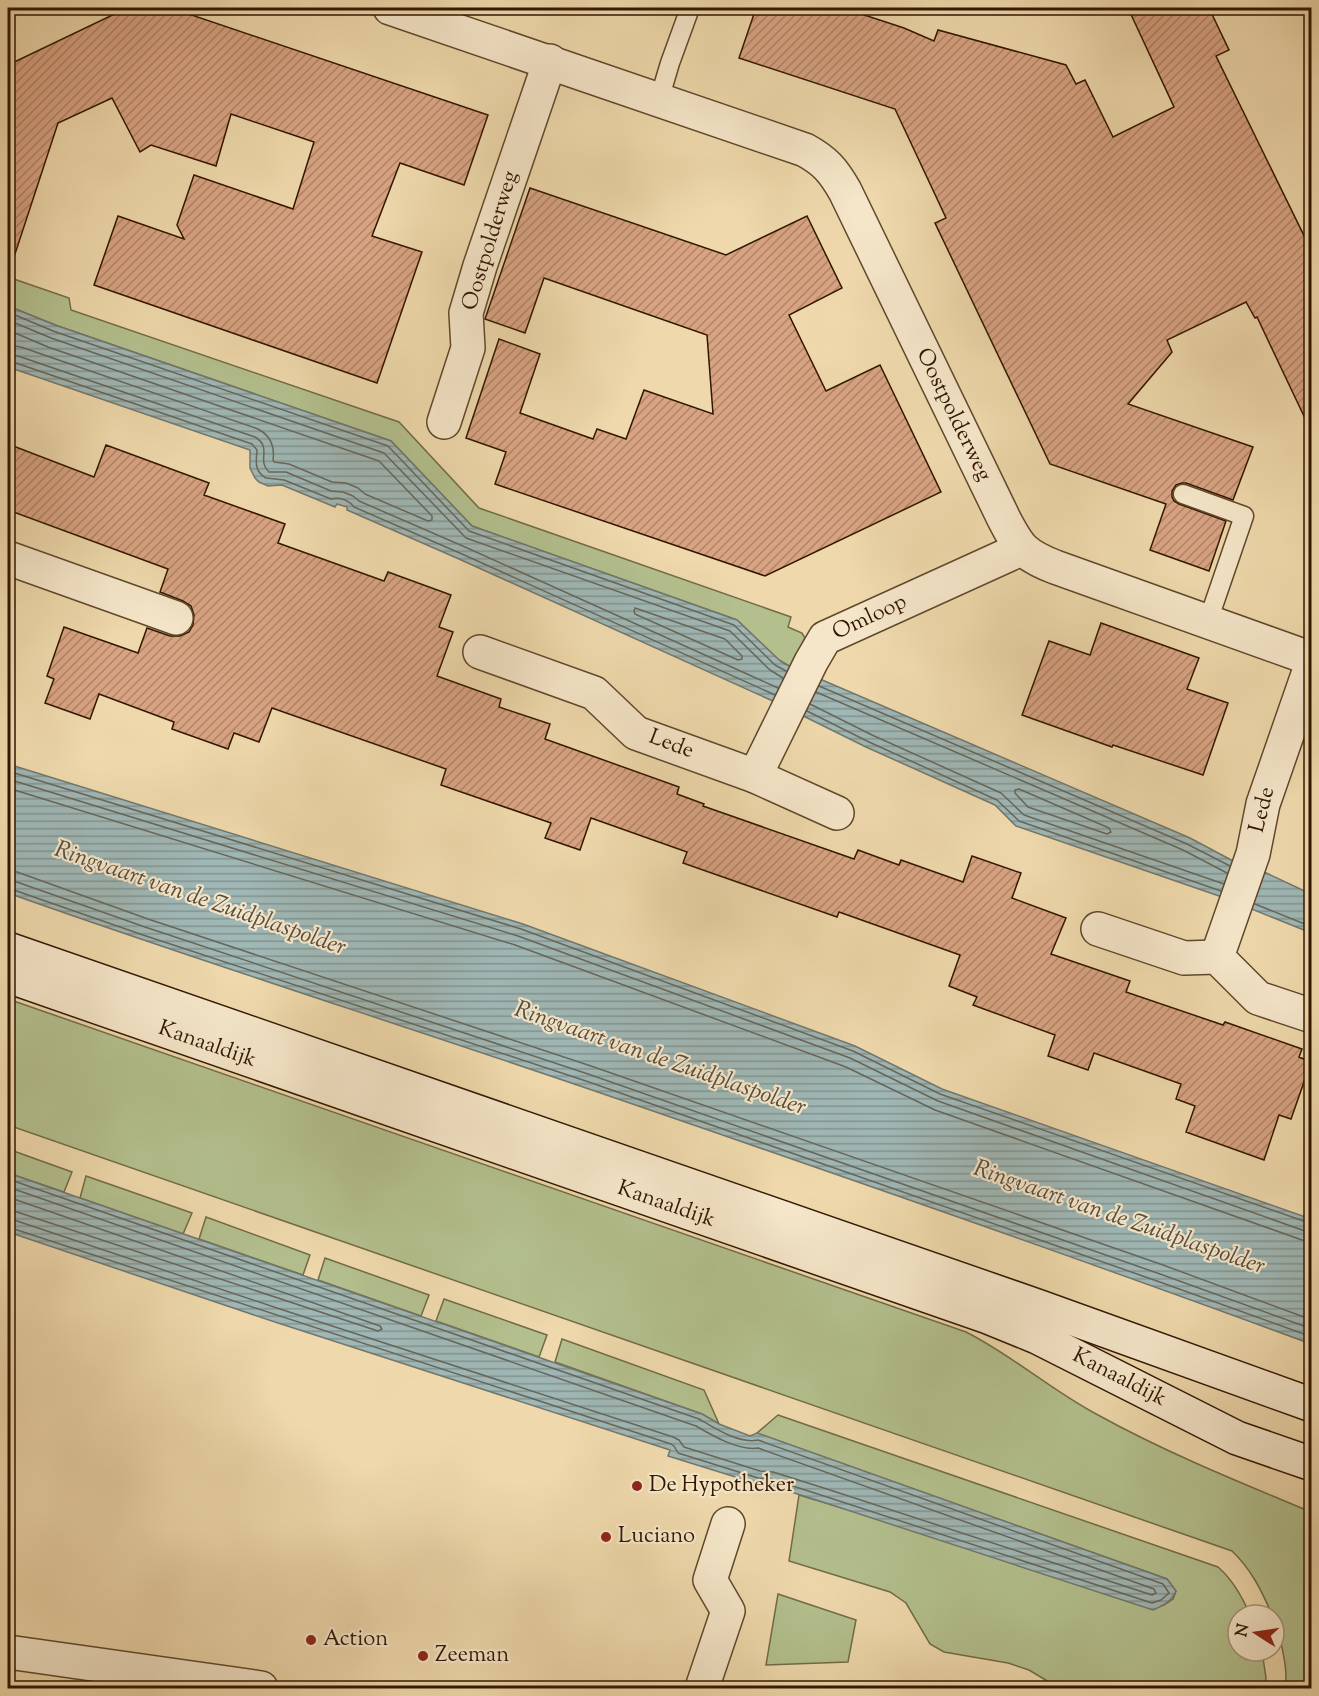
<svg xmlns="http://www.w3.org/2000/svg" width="1319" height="1696" font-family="'Sorts Mill Goudy',serif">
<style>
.green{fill:#b3c08e;stroke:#726b47;stroke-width:1.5}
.water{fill:url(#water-rules);stroke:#73776d;stroke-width:1.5}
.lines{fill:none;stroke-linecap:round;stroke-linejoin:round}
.shore{stroke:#68665a;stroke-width:1.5}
.building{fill:url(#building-hatch);stroke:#311600;stroke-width:1.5}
.lane-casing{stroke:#60472b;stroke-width:21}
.street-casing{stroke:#60472b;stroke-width:36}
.secondary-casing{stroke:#311600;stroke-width:36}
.lane{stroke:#f5e6c9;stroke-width:18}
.street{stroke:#f5e6c9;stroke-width:33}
.secondary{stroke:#f5e6c9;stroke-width:33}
.poi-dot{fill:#8f2418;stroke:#f5e6c9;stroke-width:2}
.labels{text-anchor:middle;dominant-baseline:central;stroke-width:4.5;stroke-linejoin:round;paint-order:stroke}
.street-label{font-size:22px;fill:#311600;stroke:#f5e6c9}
.poi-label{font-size:22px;fill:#311600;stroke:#f5e6c9;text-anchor:start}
.water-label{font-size:24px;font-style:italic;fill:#584e3f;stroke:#f5e6c9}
</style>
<defs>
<pattern id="water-rules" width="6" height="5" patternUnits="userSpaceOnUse" patternTransform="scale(1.5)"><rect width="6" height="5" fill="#9fb7b5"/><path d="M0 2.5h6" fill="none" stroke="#829491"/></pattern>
<pattern id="building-hatch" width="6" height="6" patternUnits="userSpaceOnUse" patternTransform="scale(1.5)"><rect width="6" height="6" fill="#d8a382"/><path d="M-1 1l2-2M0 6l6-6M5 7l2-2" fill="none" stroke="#b08468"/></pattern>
</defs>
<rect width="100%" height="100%" fill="#efd9ac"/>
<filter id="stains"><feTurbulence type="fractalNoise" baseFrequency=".00333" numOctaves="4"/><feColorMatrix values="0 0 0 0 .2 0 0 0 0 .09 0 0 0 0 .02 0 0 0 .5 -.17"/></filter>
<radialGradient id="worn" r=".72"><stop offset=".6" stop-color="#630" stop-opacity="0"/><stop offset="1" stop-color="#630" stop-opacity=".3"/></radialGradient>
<g class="green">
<polygon points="8,277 69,298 71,310 399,422 479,508 791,617 788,627 802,633 805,638 791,667 779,660 737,620 472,526 391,441 55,325 8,306"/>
<path d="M8,999l958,333c46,23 86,59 132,83 69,38 141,67 213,97v176h-26c3,-17 -2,-36 -6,-54 -2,-7 -5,-12 -5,-19h-2c-10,-24 -21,-46 -40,-64l-1224,-426z"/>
<polygon points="8,1149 72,1172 64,1192 8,1173"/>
<polygon points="86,1176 192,1213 183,1234 80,1198"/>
<polygon points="206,1217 310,1255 303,1275 199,1239"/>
<polygon points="325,1258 429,1295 421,1316 318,1280"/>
<polygon points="444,1299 547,1335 539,1357 436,1321"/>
<polygon points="562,1339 704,1390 719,1424 702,1414 555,1362"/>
<path d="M778,1415l440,152c15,13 24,29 32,48h-12v36h24l4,27 -2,10h-40l-7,-1 -1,1h-157l-30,-18 -21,-7 -64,-11 -14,-8 -24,-41 -16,-11 -101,-31 10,-66 365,110 9,-6 3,-8 -9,-12 -410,-146z"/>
<polygon points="778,1594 856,1620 848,1662 766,1665"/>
</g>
<g class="water">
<polygon points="8,306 55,325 391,441 472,526 737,620 779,660 785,664 1190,838 1235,862 1262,871 1311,894 1311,933 1222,897 1016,826 995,805 866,747 775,702 459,559 347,510 347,507 337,504 335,507 282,485 268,486 259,482 255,478 250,468 250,450 8,367"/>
<path d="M8,764l515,160 332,122 87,43 369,130v125c-240,-89 -483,-173 -725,-256 -193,-66 -387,-127 -578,-195z"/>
<path d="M8,1173l694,241 17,10 31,12 7,-3 410,146 9,12c-5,11 -12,14 -23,19l-327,-107 -57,-18 -11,-1 -90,-28 2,-6 -395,-128 -267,-90z"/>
</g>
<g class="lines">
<g class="shore">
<polyline points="8,312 53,331 388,446 469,531 734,625 775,665 786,671"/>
<polyline points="8,320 51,338 384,453 466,538 730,631 770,670 783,678"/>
<path d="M8,330l40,17 331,114 53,55v4l-4,1 -63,-27 -7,-6 -12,-5 -14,-1 -43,-18 -15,-2 -1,-2c2,-14 -2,-24 -15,-31l-237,-82 -13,-2"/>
<path d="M8,354l10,2 237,81c18,11 1,23 14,35h17l45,19 12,1 10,4 6,5 106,46 313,141"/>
<path d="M8,362l8,1 236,81 5,6c-1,12 -3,21 9,28l18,2 47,19c9,-2 17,1 23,8l108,47 313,141"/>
<polygon points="635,608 725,639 742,656 742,659 738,660 635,614 634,611"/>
<polyline points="819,686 1187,844 1230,866"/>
<polyline points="816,692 1183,850 1227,873"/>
<polyline points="810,704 872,735 1001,793 1024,815 1224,884"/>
<polyline points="807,711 869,742 997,800 1019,821 1221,891"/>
<polyline points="8,771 521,929 853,1051 940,1094 1312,1224"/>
<polyline points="8,779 518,936 850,1058 938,1101 1305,1231 1312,1232"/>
<polyline points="8,788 515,945 846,1067 935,1110 1302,1240 1312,1241"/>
<polygon points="1019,789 1109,828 1111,832 1107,834 1028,807 1015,793 1015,790"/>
<polyline points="8,871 17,872 148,919 591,1066 1163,1265 1312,1320"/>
<polyline points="8,880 14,881 145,927 588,1074 1160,1274 1312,1329"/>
<polyline points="8,888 143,935 586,1081 1157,1281 1312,1337"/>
<polyline points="1255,904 1312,927"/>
<path d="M8,1179l691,240c17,10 40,25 59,21l405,144 6,9 -8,7 -9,3 -325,-106 -56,-18 -13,-1 -80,-25 -4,-7 -3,-2 -663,-217"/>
<path d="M8,1187l688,239c17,10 43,25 62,22l396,141 2,4 -4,2 -322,-105 -57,-18 -13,-1 -76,-24 -5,-7 -6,-3 -393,-128 -266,-89h-6"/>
<polyline points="8,1197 380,1326 382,1329 378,1331 17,1212 8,1211"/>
</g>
</g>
<g class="building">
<polygon points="127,8 171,8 488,115 464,185 400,163 372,236 422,252 377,383 94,285 118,216 184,239 177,225 194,175 293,209 314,142 231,114 216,166 151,145 140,152 112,98 58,123 15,254 8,253 8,65"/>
<polygon points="756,8 843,8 904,28 934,41 938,30 1066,65 1076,84 1085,80 1113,137 1174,107 1128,8 1209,8 1229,50 1216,56 1311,250 1311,431 1257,317 1255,318 1246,302 1167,340 1172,352 1128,404 1253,447 1233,500 1186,483 1182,483 1176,485 1172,491 1172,497 1174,501 1179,504 1226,521 1209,571 1150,550 1166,504 1050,464 935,223 946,218 895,109 739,58"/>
<polygon points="530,188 726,255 807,216 842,288 789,315 826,391 880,365 941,492 765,576 495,484 506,452 466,438 499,339 540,354 520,413 593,439 597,429 626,439 644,390 713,414 707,335 544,278 525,333 485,319"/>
<polygon points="8,444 94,477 106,445 209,483 204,495 285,524 278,543 384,581 388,572 451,595 439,627 453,632 437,676 501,699 499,707 550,724 545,739 679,787 677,794 704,804 703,806 854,859 858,850 899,865 901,860 963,882 972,856 1021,873 1012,898 1066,918 1051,954 1130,981 1126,992 1223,1025 1225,1022 1302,1049 1299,1057 1311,1062 1291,1119 1279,1115 1264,1160 1186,1132 1195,1106 1176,1099 1181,1084 1094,1053 1088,1070 1048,1056 1055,1035 973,1005 977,997 949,986 960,955 839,912 837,917 683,863 687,852 591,818 580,850 545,838 551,823 441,785 446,769 272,708 259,742 234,733 228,749 172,729 174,722 99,694 90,719 45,703 54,679 47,676 64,627 138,653 147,628 170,636 180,636 189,632 193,625 194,615 191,606 183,601 160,592 168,569 8,510"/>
<polygon points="1101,623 1199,658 1187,689 1228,703 1203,775 1113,745 1112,747 1022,715 1049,641 1090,655"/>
</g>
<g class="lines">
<g class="lane-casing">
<g id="lane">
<polyline points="659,100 670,63 690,8"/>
<polyline points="1183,494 1244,516 1208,621"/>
</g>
</g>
<g class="street-casing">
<g id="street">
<path d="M390,8l415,142c20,11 28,20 40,41l159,328c15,29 20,36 51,48l257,92"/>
<polyline points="444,422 468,348 466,313 480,266 550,61"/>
<polyline points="8,558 176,618"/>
<polyline points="480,652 594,693 636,733 755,776 837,813"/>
<polyline points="755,776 811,662 825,638 1021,549"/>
<polyline points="1098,929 1184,958 1217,957 1258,998 1312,1016"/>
<polyline points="1217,957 1253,854 1263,804 1312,663"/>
<polyline points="8,1652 261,1688"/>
<polyline points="702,1688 728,1611 710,1580 728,1524"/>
</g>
</g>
<g class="secondary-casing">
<g id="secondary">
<polyline points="8,949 1040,1307 1312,1405"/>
<polyline points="8,976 988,1317 1037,1337 1237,1438 1312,1464"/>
</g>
</g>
<use href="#lane" class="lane"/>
<use href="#street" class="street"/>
<use href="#secondary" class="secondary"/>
</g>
<g class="poi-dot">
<circle cx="637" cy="1486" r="6"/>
<circle cx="606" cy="1537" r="6"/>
<circle cx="311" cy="1640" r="6"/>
<circle cx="423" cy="1656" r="6"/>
</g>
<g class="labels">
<g class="street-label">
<text transform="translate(491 241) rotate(-73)">Oostpolderweg</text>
<text transform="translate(953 415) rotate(64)">Oostpolderweg</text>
<text transform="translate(870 618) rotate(-25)">Omloop</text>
<text transform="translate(671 745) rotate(20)">Lede</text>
<text transform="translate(1263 810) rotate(-76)">Lede</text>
<text transform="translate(207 1045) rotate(19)">Kanaaldijk</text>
<text transform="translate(666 1205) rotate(19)">Kanaaldijk</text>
<text transform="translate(1119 1378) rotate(27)">Kanaaldijk</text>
</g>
<g class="poi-label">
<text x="649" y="1486">De Hypotheker</text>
<text x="618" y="1537">Luciano</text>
<text x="323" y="1640">Action</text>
<text x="435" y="1656">Zeeman</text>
</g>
<g class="water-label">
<text transform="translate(200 899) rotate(19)">Ringvaart van de Zuidplaspolder</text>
<text transform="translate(660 1059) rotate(19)">Ringvaart van de Zuidplaspolder</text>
<text transform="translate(1119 1218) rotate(19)">Ringvaart van de Zuidplaspolder</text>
</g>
</g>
<rect width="1319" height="1696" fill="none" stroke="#efd9ac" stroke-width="30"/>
<rect x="9" y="9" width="1301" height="1678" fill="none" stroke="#311600" stroke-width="3"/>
<rect x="15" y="15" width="1289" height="1666" fill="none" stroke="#311600" stroke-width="1.5"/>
<g transform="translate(1256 1633) rotate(282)"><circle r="28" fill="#f5e6c9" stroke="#a79379" stroke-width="1.5"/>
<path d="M0-4.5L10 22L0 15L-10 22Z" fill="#8f2418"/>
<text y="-9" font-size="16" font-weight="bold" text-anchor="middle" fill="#311600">N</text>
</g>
<rect width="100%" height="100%" filter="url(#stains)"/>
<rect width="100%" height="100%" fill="url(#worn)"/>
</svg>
